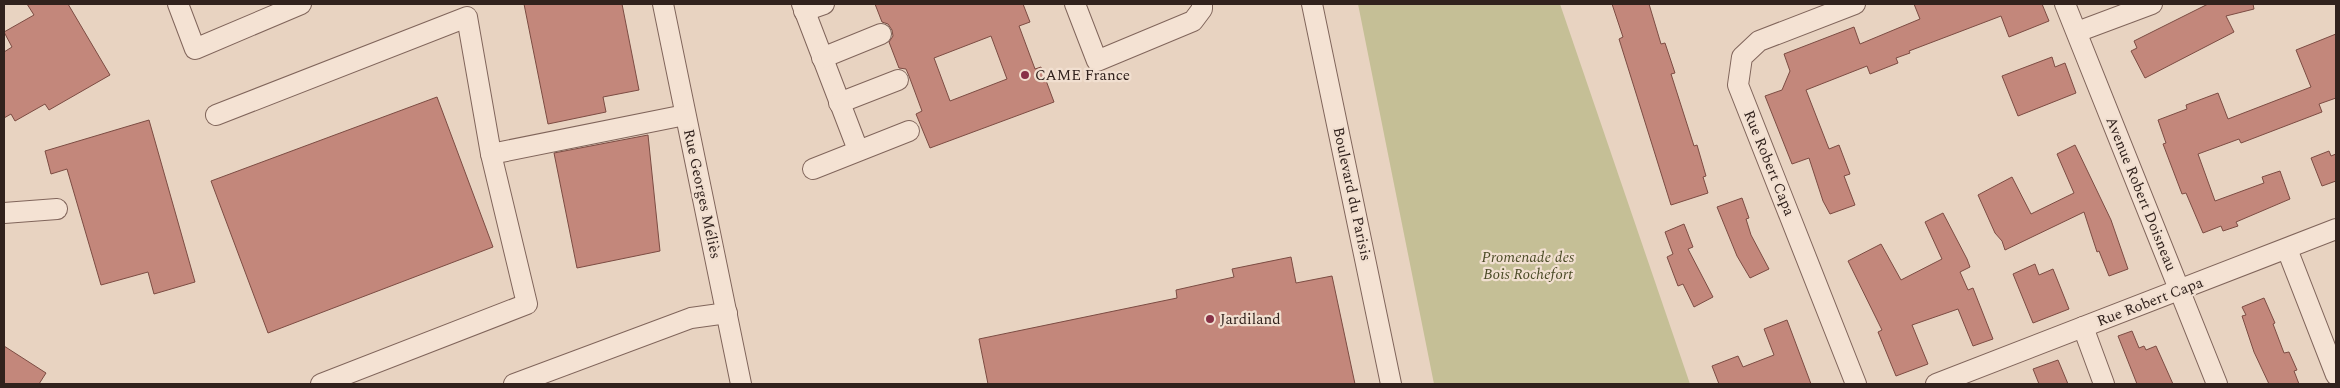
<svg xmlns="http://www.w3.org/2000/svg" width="2340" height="388" font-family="Spectral,serif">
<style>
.green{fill:#c5bf96}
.building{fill:#c3877b;stroke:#7c4c43;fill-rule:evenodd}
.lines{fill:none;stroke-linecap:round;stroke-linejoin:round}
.minor-casing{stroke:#80655b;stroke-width:22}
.minor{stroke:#f4e2d3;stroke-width:20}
.poi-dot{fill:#883147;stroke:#f1dfd0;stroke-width:2}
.labels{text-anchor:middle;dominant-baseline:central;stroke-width:4.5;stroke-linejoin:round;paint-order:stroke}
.poi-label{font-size:15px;fill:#31221d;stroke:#f1dfd0;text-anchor:start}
.street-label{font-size:15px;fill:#31221d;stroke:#f1dfd0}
.park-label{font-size:15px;font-style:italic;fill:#4b4b26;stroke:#f1dfd0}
</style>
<rect width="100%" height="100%" fill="#e8d3c1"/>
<polygon class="green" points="1358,4 1560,4 1690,384 1434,384"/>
<g class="building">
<polygon points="27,4 68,4 110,75 49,110 45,104 15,121 11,114 4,118 4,52 12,47 4,32 34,15"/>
<polygon points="524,4 622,4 639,90 603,97 606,112 548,124"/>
<path d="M875,4h148l7,18 -11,4 16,43 6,-2 13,35 -124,46 -14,-34 6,-3 -13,-35 -3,-7 -7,-1 -10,-26 4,-6 -1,-6 -4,-6 -6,-2zM991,36l16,43 -57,22 -16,-43z"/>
<polygon points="1612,4 1649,4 1661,44 1665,43 1675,73 1671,74 1694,146 1697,145 1706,176 1703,177 1708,193 1671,205 1619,39 1623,37"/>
<polygon points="1914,4 2042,4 2049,21 2009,37 2001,16 1909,51 1910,53 1896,58 1898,63 1870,74 1867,66 1806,90 1829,149 1839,145 1850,174 1844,176 1855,205 1830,214 1823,201 1809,158 1792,164 1765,96 1782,90 1790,71 1784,54 1854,27 1860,44 1920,19"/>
<polygon points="2208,4 2253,4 2254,9 2226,16 2234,32 2145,78 2131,51 2137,48 2134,41"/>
<polygon points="2336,34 2336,98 2319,104 2322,112 2241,143 2239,139 2198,154 2215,201 2264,183 2262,177 2280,171 2290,199 2236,222 2238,226 2223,231 2221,226 2203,233 2186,193 2182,194 2163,144 2166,143 2158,120 2187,109 2186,105 2218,93 2228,119 2311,87 2296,50"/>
<polygon points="2052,57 2055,67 2065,63 2076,93 2018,116 2002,76"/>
<polygon points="437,97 493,247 268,333 211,181"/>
<polygon points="149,120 195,282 154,294 148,272 101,285 67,169 51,174 45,151"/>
<polygon points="648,135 660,251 577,268 554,153"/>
<polygon points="2075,145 2111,220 2128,269 2109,276 2099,251 2097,252 2084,212 2005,250 2002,241 1995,233 1978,195 2012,177 2031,214 2074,193 2057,154"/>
<polygon points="2329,151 2331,156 2336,154 2336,181 2322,186 2311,158"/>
<polygon points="1742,198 1749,218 1746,219 1751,235 1769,269 1750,278 1737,256 1717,207"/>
<polygon points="1943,213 1967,259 1970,267 1960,272 1968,290 1973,288 1993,339 1973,346 1958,309 1912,325 1928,364 1896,376 1878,332 1882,330 1848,261 1881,244 1901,280 1942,259 1925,222"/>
<polygon points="1684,224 1693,247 1688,249 1713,297 1694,307 1683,284 1678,286 1667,257 1673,254 1665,232"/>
<polygon points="1291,257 1296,283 1332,276 1355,384 988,384 979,339 1177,298 1176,290 1234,277 1232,269"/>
<polygon points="2035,264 2039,275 2053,269 2069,309 2033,323 2013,274"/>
<polygon points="2264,298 2275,323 2273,324 2284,353 2289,352 2297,370 2294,371 2299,384 2269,384 2254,352 2242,316 2246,315 2242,307"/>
<polygon points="1787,320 1811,384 1719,384 1712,366 1738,356 1743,367 1774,355 1764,329"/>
<polygon points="2132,331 2139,348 2144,346 2146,350 2156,346 2173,384 2137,384 2118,336"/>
<polygon points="4,346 46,373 39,384 4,384"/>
<polygon points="2058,360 2068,384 2039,384 2033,369"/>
</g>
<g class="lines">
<g class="minor-casing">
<g id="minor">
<polyline points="178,4 195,49 301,4"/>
<polyline points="663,4 741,384"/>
<polyline points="802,4 858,150"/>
<polyline points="1075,4 1097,61 1193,21 1202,9 1202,4"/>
<polyline points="1312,4 1391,384"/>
<polyline points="1855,4 1759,41 1742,57 1738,85 1856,384"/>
<polyline points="2065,4 2217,384"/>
<polyline points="804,11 824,4"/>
<polyline points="2077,32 2152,4"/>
<polyline points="822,58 881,34"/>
<polyline points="839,103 898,80"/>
<polyline points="216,115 467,17 491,154 527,304 321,384"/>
<polyline points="491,154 685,115"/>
<polyline points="813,169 909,131"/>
<polyline points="4,213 57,209"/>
<polyline points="2287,249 2336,375"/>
<polyline points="2083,327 2104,384"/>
<polyline points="514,384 691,318 727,313"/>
<polyline points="1936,384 2336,229"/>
</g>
</g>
<use href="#minor" class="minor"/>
</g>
<g class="poi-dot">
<circle cx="1025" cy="75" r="5"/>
<circle cx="1210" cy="319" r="5"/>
</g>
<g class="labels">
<g class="poi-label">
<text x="1035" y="75">CAME France</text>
<text x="1220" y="319">Jardiland</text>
</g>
<g class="street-label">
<text transform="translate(1769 163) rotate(68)">Rue Robert Capa</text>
<text transform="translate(702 194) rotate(78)">Rue Georges Méliès</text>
<text transform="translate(1352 194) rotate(78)">Boulevard du Parisis</text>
<text transform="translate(2141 194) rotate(68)">Avenue Robert Doisneau</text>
<text transform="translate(2150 302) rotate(-21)">Rue Robert Capa</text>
</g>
<g class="park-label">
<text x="1528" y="257">Promenade des<tspan x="1528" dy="17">Bois Rochefort</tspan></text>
</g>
</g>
<rect width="2340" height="388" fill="none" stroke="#31221d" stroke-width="10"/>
</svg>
